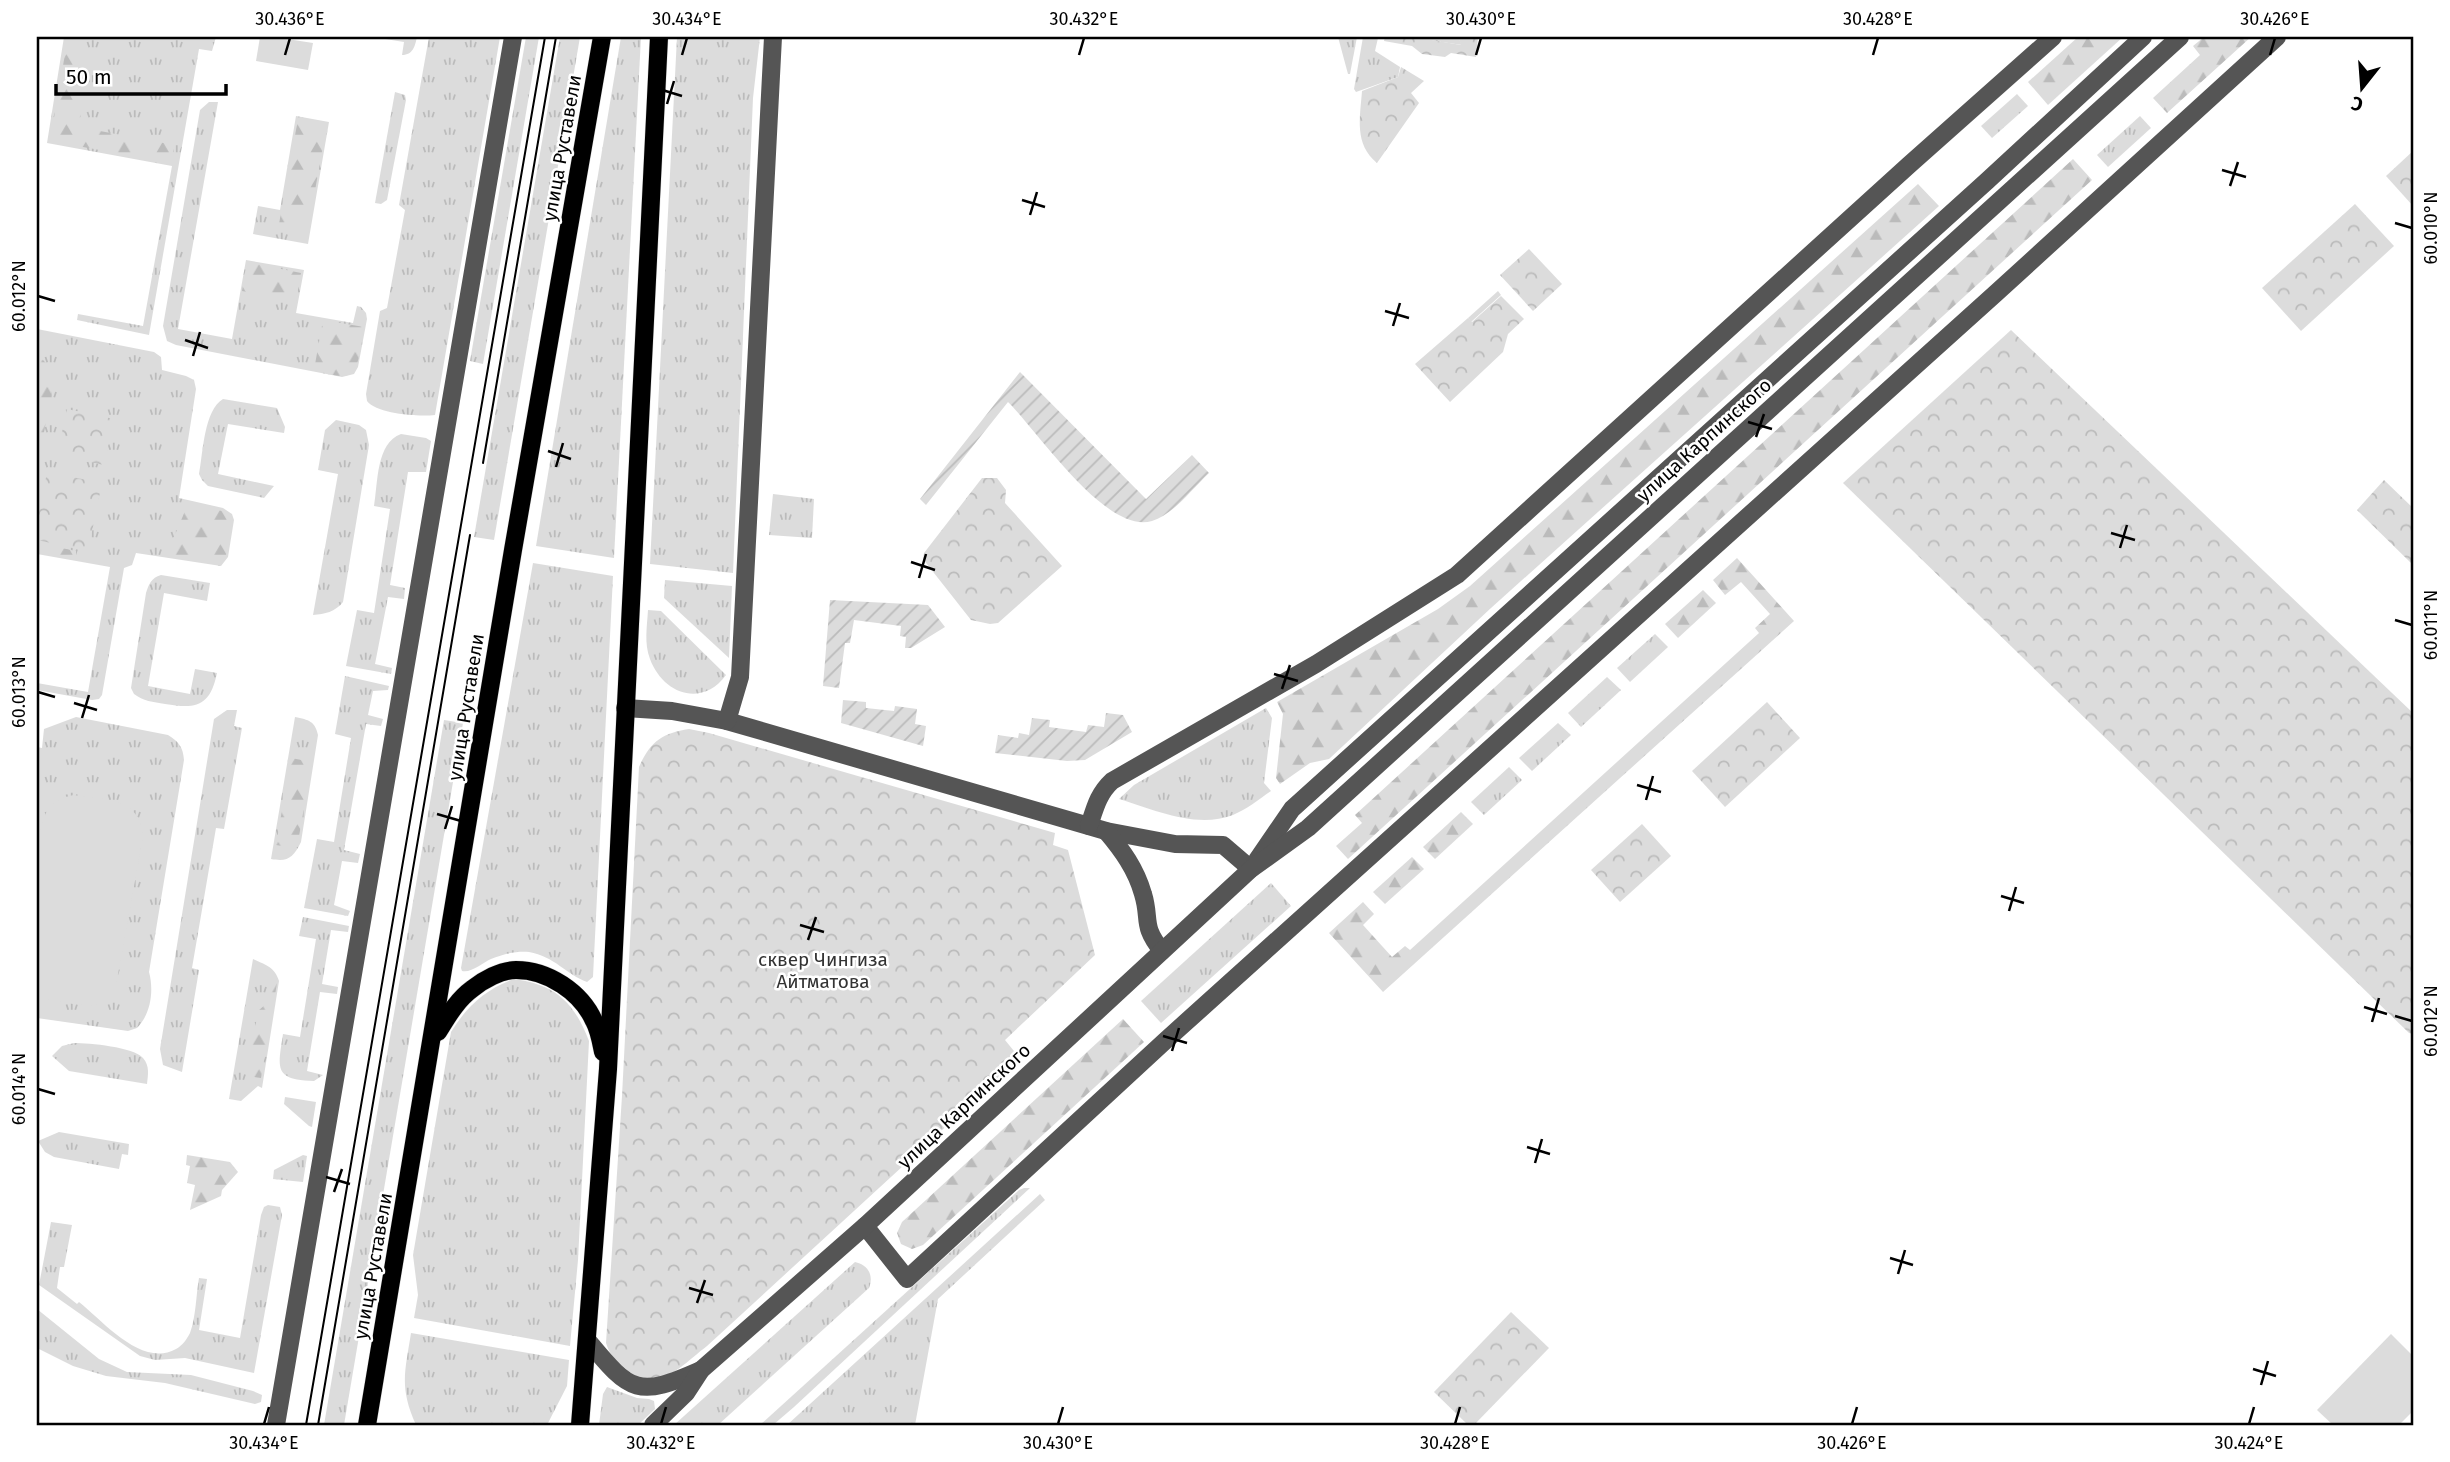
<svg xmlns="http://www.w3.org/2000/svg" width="2450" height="1462" font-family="'Fira Sans',sans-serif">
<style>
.grass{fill:url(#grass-tufts)}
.forest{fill:url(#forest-firs)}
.park{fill:url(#park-crowns)}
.garden{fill:url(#garden-furrows)}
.pitch{fill:#dcdcdc}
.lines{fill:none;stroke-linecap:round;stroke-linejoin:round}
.major-casing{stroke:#dbdbdb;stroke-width:19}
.minor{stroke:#555;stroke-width:18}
.major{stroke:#000;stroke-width:18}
.tram{stroke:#000;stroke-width:2}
.ticks{fill:none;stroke:#000;stroke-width:2.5}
.labels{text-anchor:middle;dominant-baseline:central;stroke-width:5;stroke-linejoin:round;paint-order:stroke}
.street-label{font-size:19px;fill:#000;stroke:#fff}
.park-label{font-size:19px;fill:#333;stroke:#fff}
.neatline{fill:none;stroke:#000;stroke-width:2.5}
.ticks-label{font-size:18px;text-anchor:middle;fill:#000}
</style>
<defs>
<pattern id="grass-tufts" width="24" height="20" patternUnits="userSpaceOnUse" patternTransform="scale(1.75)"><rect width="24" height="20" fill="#dcdcdc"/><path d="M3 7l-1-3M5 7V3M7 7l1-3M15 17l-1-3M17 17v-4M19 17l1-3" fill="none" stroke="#bbb"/></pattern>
<pattern id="forest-firs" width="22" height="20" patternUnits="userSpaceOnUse" patternTransform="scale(1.75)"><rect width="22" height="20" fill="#dcdcdc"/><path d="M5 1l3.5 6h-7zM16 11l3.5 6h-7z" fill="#bbb"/></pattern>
<pattern id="park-crowns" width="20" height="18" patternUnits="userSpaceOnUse" patternTransform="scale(1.75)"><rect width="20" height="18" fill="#dcdcdc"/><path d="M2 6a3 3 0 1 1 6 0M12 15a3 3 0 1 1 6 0" fill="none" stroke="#bbb"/></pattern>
<pattern id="garden-furrows" width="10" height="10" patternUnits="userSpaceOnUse" patternTransform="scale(1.75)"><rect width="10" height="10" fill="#dcdcdc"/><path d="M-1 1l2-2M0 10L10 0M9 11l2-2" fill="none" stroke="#bbb"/></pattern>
</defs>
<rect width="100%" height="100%" fill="#fff"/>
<g class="grass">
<polygon points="64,37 216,37 212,51 199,49 149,335 77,320 78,314 143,326 172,166 47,143"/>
<path d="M373,37h44c-2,9 -4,18 -15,18l2,-13z"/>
<path d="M429,37h71l-65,378c-17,2 -58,-1 -68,-14l-1,-7 14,-83 7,-3 18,-98 -6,-5z"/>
<polygon points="526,37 539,37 483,364 470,361"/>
<polygon points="560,37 580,37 494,540 474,537"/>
<polygon points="621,37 641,37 614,558 536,546"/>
<polygon points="677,37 760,37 753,98 733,573 650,564"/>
<polygon points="1338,37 1357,37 1350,74 1348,74"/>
<polygon points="1363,37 1378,38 1375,51 1400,67 1398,77 1356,92 1354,89"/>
<polygon points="1414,37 1458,37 1462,45 1415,38"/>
<polygon points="395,92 405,95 406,100 387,200 381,204 375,203"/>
<polygon points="2017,94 2028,106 1992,138 1981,126"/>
<polygon points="209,102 218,102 178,329 232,339 246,260 304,270 296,313 353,323 357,306 361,307 366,313 367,319 358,367 354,374 342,377 176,345 167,341 163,326 200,110"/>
<polygon points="296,116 329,122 308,244 253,234 258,206 280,210"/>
<polygon points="2140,116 2151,128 2108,167 2097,155"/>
<polygon points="1498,291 1501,295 1471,322 1468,318"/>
<polygon points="37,329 154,352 161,357 162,370 186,376 194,380 196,389 179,498 223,508 232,514 234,520 228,557 221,566 136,553 132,565 124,568 102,695 99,699 92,700 37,690 37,683 88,692 110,567 37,554"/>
<path d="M223,399l54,9 8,19 -1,6 -56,-9 -10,50 56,12 -10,12 -56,-12 -6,-6 -3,-6c4,-21 5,-64 24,-75z"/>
<path d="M336,420l23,5 7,5 3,15 -26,157c-8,10 -18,12 -30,13l25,-141 -20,-4 7,-40z"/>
<path d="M401,434l25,4 5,3 -5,31h-18l-18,113 15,3 -1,11 -16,-2 -13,67 17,4 -1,6 -45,-8 11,-56 17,3 16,-104 -16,-3c4,-23 2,-63 27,-72z"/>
<polygon points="773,494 814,499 812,538 769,535"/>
<path d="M533,563l80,13 -20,401 -6,5c-20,-7 -33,-26 -58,-30 -13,-1 -26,2 -38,7 -9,4 -19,14 -29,12l-1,-3z"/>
<path d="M161,575l49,8 -3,18 -43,-8 -16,93 42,8 5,-25 22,4c-7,34 -21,36 -52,31 -12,-2 -22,-3 -31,-10l-3,-6 15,-95c3,-9 5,-15 15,-18z"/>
<polygon points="665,580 732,586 729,658 664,598"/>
<path d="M648,610l13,1 65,64c-24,33 -63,19 -76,-16 -6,-16 -3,-32 -2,-49z"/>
<polygon points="1655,634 1668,647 1630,682 1617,668"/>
<polygon points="345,676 389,686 388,690 373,691 368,715 383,719 381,726 366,724 344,850 360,854 358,863 342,861 334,905 350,911 348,916 304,908 317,839 334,842 351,738 335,734"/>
<polygon points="1607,677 1621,690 1581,727 1568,713"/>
<path d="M1266,708l6,10 -8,65 7,8c-13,9 -24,18 -38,24 -37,14 -78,-5 -114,-16l15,-14z"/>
<polygon points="227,710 237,710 234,726 242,728 224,829 216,828 192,968 199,970 182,1072 163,1065 160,1049 214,719"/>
<path d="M76,717l92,18c11,7 15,12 16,25l-35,212c5,18 2,42 -12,56l-9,3 -91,-13v-271l5,1 2,-19z"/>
<path d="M295,717c14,3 20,4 23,18l-17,107c-8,16 -13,20 -30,17z"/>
<polygon points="444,720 463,723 344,1425 324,1425"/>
<polygon points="1558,723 1571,735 1532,771 1519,758"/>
<polygon points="1509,767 1522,780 1484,815 1471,802"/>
<polygon points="1271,883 1291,906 1161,1023 1141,1001"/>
<path d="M303,917l46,9 -1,6 -17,-2 -9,54 16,3 -1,7 -17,-2 -13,79 16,4 -9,6c-41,-1 -36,-13 -31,-47l17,3 16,-98 -17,-3z"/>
<path d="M253,959c13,6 22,8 26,22l-17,107 -4,-2 -17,15 -12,-2z"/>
<path d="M514,979c42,6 60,23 75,62l-11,219 -8,86 -156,-28 4,-23 -5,-40 38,-223c16,-26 35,-43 63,-53z"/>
<path d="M74,1043c15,0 60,4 69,15 7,8 5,17 4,26l-78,-13 -17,-15 10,-10z"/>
<polygon points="285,1097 316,1102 312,1127 309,1126 284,1104"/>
<polygon points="59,1132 129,1144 128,1155 122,1154 119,1169 54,1157 45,1152 38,1141"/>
<polygon points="303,1155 307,1156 303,1182 273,1179 274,1170"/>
<polygon points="1024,1188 1030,1188 794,1407 773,1425 760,1425 1019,1190"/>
<polygon points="1040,1194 1045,1200 938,1299 915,1425 787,1425"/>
<path d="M268,1205l12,2 2,8 -28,158 -69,-15 -30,2 -15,-4 -101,-71 12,-63 21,3 -8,42h-4l-3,21 20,16 2,-2c25,20 63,66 97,47 6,-3 11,-10 14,-16 6,-16 6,-38 9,-55l8,1 -8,51 41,8 21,-123 3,-8z"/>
<path d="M855,1262c13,3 19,13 14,26l-151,137h-44z"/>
<polygon points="37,1309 99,1359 127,1372 191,1375 253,1391 262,1395 261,1402 255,1404 165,1383 106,1376 73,1366 37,1348"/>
<path d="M411,1333l158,27 -2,26 -20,39h-131c-17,-38 -11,-53 -5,-92z"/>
<polygon points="607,1387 637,1398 649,1399 654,1401 655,1409 638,1425 599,1425 603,1394"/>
</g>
<g class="forest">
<polygon points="2078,37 2123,37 2048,105 2028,82"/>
<polygon points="2204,37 2251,37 2167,113 2153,98 2200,55 2193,46"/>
<polygon points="72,47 85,49 90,60 79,125 84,128 169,144 173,146 174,157 171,161 166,162 50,141 65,54 67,49"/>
<polygon points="298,119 327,124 308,229 279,224"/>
<polygon points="2073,159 2092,180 1348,859 1336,846 1362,823 1355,815"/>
<polygon points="1918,184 1939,206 1491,608 1329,759 1310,763 1280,784 1276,778 1283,714 1277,702 1438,609 1470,586"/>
<polygon points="247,262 301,273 296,301 242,291"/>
<path d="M323,320l41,7c-2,12 -4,44 -16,48 -9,3 -25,-3 -34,-5z"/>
<polygon points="37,358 43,360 53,371 53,386 37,468"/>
<polygon points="188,504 222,511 230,516 232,521 226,556 219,563 166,556"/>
<polygon points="37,543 76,551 76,558 37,551"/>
<polygon points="1737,558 1794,621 1383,992 1329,933 1363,902 1374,914 1363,925 1392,957 1405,946 1410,950 1759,633 1755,628 1770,614 1741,582 1725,595 1713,580"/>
<polygon points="1703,590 1716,603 1678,638 1665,624"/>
<polygon points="291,758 312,762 298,842 295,848 276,845"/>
<polygon points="1461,812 1473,824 1435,859 1423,847"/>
<polygon points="1412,857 1424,869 1385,904 1373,892"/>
<polygon points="270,983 277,983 261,1078 247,1076 258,1011 266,1004"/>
<polygon points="1123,1019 1144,1042 923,1245 912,1249 901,1244 897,1233 902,1222"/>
<polygon points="187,1155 230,1162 238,1172 222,1190 221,1196 190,1210 195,1185 187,1183 190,1166 186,1165"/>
</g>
<g class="park">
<polygon points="1385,37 1414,37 1461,45 1458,37 1478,37 1476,57 1451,53 1445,57 1422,54 1412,46 1384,41"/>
<path d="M1401,67l23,14 -13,12 8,10 -42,60c-23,-19 -17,-45 -15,-72l36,-14z"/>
<polygon points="2413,151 2413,206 2386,176"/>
<polygon points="2355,204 2394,246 2301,331 2262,288"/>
<polygon points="1529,249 1562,284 1533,311 1500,275"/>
<polygon points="1501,296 1524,319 1508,334 1503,352 1450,402 1415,364 1468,318 1472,322"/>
<polygon points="2011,330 2413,713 2413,1034 2409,1033 1843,483"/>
<polygon points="67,409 114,419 104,465 57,455"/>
<polygon points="47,472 102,483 88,551 37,540 37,524"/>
<polygon points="982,478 997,478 1006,490 1005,503 1062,566 998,623 990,624 971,620 923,559 924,553"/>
<polygon points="2384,480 2413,508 2413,565 2357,510"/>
<polygon points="1767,702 1800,738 1725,807 1692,771"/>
<path d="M689,729l20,4 346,100 -2,12 15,5 27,105 -90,85 13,16 -4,8 -307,282c-25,19 -50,50 -81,23 -10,-8 -16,-13 -20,-26l16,-247 17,-329c11,-25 23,-34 50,-38z"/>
<polygon points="1642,824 1671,856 1620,902 1591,870"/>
<polygon points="1511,1312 1549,1348 1474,1425 1468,1425 1434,1392"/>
</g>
<g class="garden">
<path d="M1020,372l126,127 46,-44 17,18c-17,16 -35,41 -57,48 -46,14 -115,-91 -144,-119l-82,103 -6,-6z"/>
<polygon points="830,600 928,605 945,627 911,648 905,648 906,637 900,636 901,626 854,620 850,643 845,643 839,688 823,686"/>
<polygon points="843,700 866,702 866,708 894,711 895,706 917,709 915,724 926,726 923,746 841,723"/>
<polygon points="1106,713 1123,715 1132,732 1085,760 1067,761 995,753 998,735 1018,738 1019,733 1029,735 1032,718 1050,720 1049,727 1086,732 1088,725 1104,727"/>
</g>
<g class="pitch">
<polygon points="260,37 274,37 313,43 308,70 256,61"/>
<path d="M74,795c31,5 67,2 69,42l-27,148c-2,9 -4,14 -12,18 -12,6 -56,-2 -67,-8 0,-40 -8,-152 10,-184 6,-10 16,-14 27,-16z"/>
<polygon points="2391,1334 2413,1356 2413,1411 2399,1425 2333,1425 2317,1410"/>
</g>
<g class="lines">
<g class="major-casing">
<g id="major">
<path d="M438,1032c10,-16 19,-32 34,-43 11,-9 29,-19 44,-19 32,0 65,22 78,51 5,9 7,21 9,31"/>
<polyline points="367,1425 513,550 602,37"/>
<polyline points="580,1425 608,1069 659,37"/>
</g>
</g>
<g class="minor">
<polyline points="625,708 672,711 727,721 1106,831 1175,844 1223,845 1251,869"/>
<polyline points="727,721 740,677 773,37"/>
<path d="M1089,826c6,-18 9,-32 23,-45l204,-117 141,-89 452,-410 144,-128"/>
<path d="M1106,831c16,19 30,38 37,63 8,26 -2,31 19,57"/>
<polyline points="1257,860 1292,809 1987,181 2143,37"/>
<polyline points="865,1226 907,1279 1165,1041 1995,294 2277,37"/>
<path d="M588,1341c43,52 50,57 113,29"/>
<polyline points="276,1425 513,37"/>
<polyline points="653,1425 686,1393 701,1370 865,1226 1251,869 1308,828 2180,37"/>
</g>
<use href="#major" class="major"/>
<g class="tram">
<polyline points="483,463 556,37"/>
<polyline points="306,1425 545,37"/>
<polyline points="318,1425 470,535"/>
</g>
</g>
<path class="ticks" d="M285,55l5,-17M682,55l5,-17M1079,55l5,-17M1476,55l5,-17M1873,55l5,-17M2270,55l5,-17M659,89l23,7M667,104l7,-23M2222,170l24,7M2230,186l8,-24M1022,200l23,7M1030,215l7,-23M2395,223l17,5M38,296l17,5M1385,311l24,7M1393,326l7,-23M185,340l23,8M193,356l7,-24M1748,422l24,7M1756,437l8,-23M548,451l23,8M556,467l7,-24M2111,533l24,7M2120,548l7,-23M911,562l24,8M919,578l7,-24M2395,620l17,5M1274,674l24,7M1282,689l8,-24M38,692l17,5M74,703l23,7M82,718l7,-23M1637,785l24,7M1646,800l7,-24M437,814l24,7M445,829l7,-23M2001,896l23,7M2009,911l7,-24M800,925l24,7M808,940l8,-23M2364,1007l23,7M2395,1016l17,5M2372,1022l7,-24M1163,1036l24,7M1172,1051l7,-23M38,1089l17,5M1527,1147l23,7M1535,1163l7,-24M326,1177l24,7M334,1192l8,-23M1890,1258l23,7M1898,1274l7,-24M689,1288l24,7M697,1303l8,-23M2253,1369l23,7M2261,1385l7,-24M264,1424l5,-17M661,1424l5,-17M1058,1424l5,-17M1455,1424l5,-17M1852,1424l5,-17M2249,1424l5,-17"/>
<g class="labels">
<g class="street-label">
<text transform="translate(562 148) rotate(-80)">улица Руставели</text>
<text transform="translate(1704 440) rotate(-42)">улица Карпинского</text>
<text transform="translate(466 707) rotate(-81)">улица Руставели</text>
<text transform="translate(964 1106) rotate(-43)">улица Карпинского</text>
<text transform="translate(373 1266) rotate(-80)">улица Руставели</text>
</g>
<g class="park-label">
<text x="823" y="959">сквер Чингиза<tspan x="823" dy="22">Айтматова</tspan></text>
</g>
</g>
<rect width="2450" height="1462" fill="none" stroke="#ffffff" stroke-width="77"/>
<g transform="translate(2362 88) rotate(197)" stroke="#ffffff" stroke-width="5" paint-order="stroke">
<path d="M0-5L12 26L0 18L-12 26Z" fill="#000000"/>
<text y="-10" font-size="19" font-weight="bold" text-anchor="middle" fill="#000000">С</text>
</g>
<path d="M56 84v10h170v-10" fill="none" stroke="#000000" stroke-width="3.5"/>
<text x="66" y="84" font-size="21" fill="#000000" stroke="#ffffff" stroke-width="5" paint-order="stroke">50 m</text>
<rect x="38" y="38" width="2374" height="1386" class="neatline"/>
<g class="ticks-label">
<text x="290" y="25">30.436°E</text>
<text x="687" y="25">30.434°E</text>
<text x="1084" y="25">30.432°E</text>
<text x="1481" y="25">30.430°E</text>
<text x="1878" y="25">30.428°E</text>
<text x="2275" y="25">30.426°E</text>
<text transform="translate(2431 228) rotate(-90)" y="6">60.010°N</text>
<text transform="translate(19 296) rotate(-90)" y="6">60.012°N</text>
<text transform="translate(2431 625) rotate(-90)" y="6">60.011°N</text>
<text transform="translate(19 692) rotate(-90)" y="6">60.013°N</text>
<text transform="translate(2431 1021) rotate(-90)" y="6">60.012°N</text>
<text transform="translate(19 1089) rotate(-90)" y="6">60.014°N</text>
<text x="264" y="1449">30.434°E</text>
<text x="661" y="1449">30.432°E</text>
<text x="1058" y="1449">30.430°E</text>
<text x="1455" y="1449">30.428°E</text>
<text x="1852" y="1449">30.426°E</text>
<text x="2249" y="1449">30.424°E</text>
</g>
</svg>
